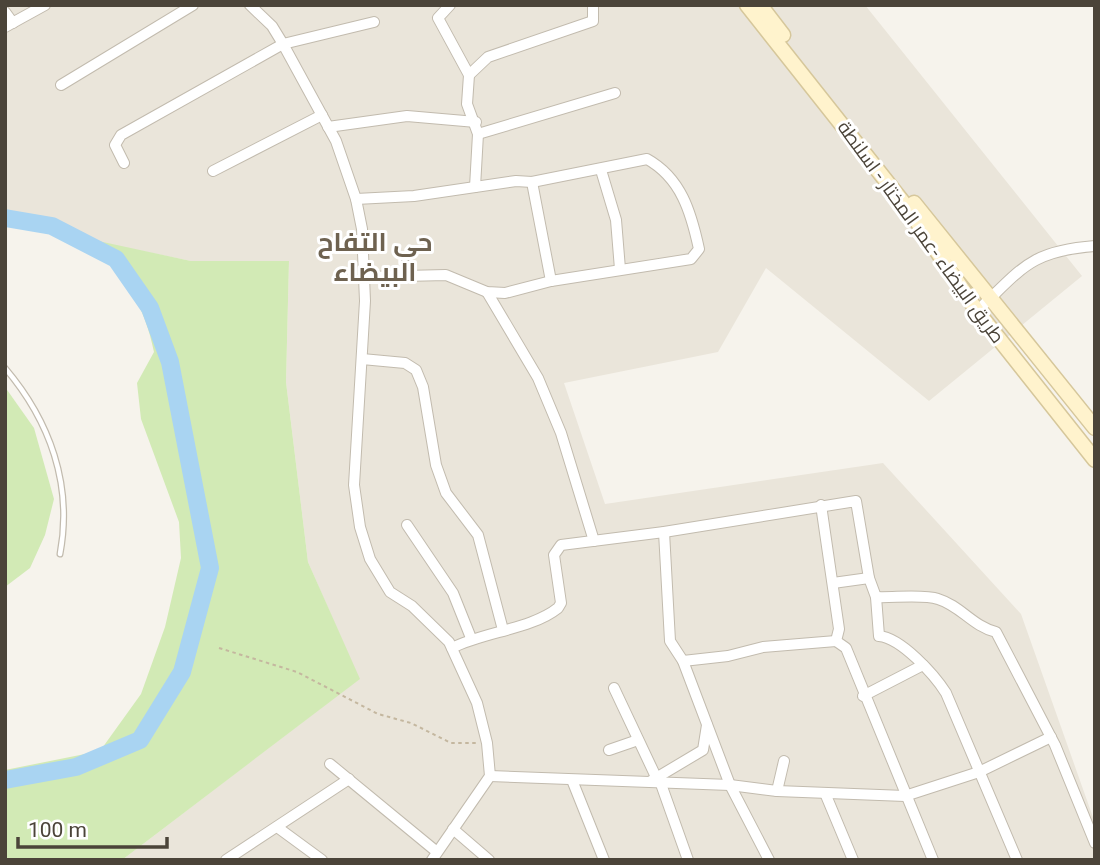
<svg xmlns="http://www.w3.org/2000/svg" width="1100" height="865" font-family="Roboto,Cairo,sans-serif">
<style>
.residential{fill:#eae5da}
.green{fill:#d2eab5}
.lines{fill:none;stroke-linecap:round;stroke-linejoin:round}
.river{stroke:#a9d4f2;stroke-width:18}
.lane-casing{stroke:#c2bbae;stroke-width:7}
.street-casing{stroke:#c2bbae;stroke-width:12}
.secondary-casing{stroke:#d6c79b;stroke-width:17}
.path{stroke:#c4b79f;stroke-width:2;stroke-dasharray:3.5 3.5;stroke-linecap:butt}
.lane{stroke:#fff;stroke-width:4.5}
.street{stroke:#fff;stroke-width:10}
.secondary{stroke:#fff3cd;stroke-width:14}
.labels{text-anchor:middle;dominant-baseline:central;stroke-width:6;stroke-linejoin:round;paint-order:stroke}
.street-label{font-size:19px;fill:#4b4439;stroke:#fff}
.district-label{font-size:26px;font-weight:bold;fill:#6e6250;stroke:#fff}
</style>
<rect width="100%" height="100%" fill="#f6f3ec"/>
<polygon class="residential" points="5,5 865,5 1082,276 929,401 766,268 718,352 564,383 605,504 883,463 1021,614 1095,823 1095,860 122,860 359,679 308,562 286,382 289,262 191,261 5,223"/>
<g class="green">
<path d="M89,239l102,22h98l-3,121 22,180 52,117 -238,181h-117v-90l95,-19 41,-57 24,-67 16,-69 -2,-36 -38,-103 -4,-36 17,-31c-11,-54 -31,-73 -65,-113z"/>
<polygon points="5,387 34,428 54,499 45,535 30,568 5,587"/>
</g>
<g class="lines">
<polyline class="river" points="5,218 52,226 116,259 150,308 170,362 210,568 182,672 140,740 76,767 5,780"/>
<g class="lane-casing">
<path id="lane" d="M5,368c45,53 68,117 55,186"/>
</g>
<g class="street-casing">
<g id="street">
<polyline points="250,5 272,26 283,44 336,141 356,199 362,229 365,301 354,485 360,527 370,559 390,592 412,606 449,642 477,703 487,743 490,776 432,860"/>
<polyline points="450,5 438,18 469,75 467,104 478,134 475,187"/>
<polyline points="5,12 13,23"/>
<polyline points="5,27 45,5"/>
<polyline points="469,75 488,57 593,21 593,5"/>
<polyline points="61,85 193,5"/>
<polyline points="328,127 407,116 476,122"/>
<polyline points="478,134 615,93"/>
<polyline points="124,163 115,145 121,135 283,44 374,22"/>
<polyline points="601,170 616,220 620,269"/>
<polyline points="213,171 322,115"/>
<polyline points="532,182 551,281"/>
<path d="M356,199l58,-3 102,-15 16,1 115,-23c34,19 44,53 52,90l-8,10 -140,22 -46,12 -18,-1 -41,-17 -83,2"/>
<polyline points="487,292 538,378 561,433 594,541"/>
<path d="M977,311c45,-42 52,-60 118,-65"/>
<polyline points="362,359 405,363 416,370 423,387 436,465 446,493 478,535 503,630"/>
<polyline points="821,505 839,629 836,641 846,648 933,860"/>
<polyline points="407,525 453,593 471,638"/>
<polyline points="664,532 670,641 683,661 730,785 769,860"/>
<polyline points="833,583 869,578"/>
<path d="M876,597c16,1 48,-3 62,2 23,7 34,27 58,33l59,113 40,98"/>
<path d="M452,648c31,-16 80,-19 106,-40l3,-5 -7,-48 7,-10 103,-13 192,-31 13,77 7,19 3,39c22,2 55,38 67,57l71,167"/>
<polyline points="683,661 728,656 763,647 836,641"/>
<polyline points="614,688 656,777"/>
<polyline points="863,696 923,665"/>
<polyline points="609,750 638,740"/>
<polyline points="330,764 437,852"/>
<polyline points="490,776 730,785 777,791 905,796 979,772 1051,737"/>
<polyline points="572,780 604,860"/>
<polyline points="651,781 703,750 707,725"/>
<polyline points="661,784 688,860"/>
<polyline points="777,791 784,761"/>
<polyline points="825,793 853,860"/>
<polyline points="277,827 322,860"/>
<polyline points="453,829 489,860"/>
<polyline points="226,860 349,779"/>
</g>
</g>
<g class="secondary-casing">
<g id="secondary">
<polyline points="747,5 910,211 977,311 1095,460"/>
<polyline points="760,5 783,35"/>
<polyline points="914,203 1095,428"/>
</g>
</g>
<polyline class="path" points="219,648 297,672 378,714 411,723 451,743 476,743"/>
<use href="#lane" class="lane"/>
<use href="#street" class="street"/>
<use href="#secondary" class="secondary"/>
</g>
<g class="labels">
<g class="street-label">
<text transform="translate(921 232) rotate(54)">طريق البيضاء -عمر المختار - اسلنطة</text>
</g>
<g class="district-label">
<text x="375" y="242">حي التفاح<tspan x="375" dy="30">البيضاء</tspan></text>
</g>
</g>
<rect width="1100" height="865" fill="none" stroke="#4b4439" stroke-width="14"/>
<path d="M18 837v10h149v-10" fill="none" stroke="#4b4439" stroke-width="3.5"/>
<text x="28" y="837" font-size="21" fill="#4b4439" stroke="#ffffff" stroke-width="5" paint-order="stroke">100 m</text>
</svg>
